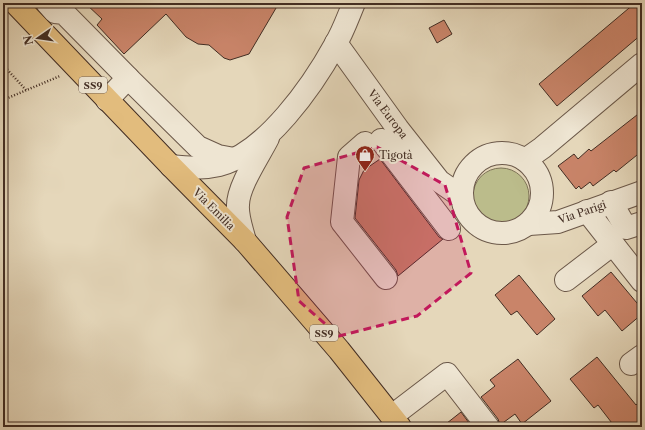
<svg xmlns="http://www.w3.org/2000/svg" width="645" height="430" font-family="'Libre Caslon Text',serif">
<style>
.green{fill:#bbbc8b;stroke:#7e7457}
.building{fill:#c98469;stroke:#422d23}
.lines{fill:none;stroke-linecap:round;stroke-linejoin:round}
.minor-casing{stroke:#6b5849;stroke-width:24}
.major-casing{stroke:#422d23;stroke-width:24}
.path{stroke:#422d23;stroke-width:2.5;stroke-dasharray:1 2;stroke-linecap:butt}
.minor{stroke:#eee5d2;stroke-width:22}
.major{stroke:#e2bc7d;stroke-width:22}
.marked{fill:#c2185b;fill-opacity:0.2;stroke:#c2185b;stroke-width:3;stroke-dasharray:8 5;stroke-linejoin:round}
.labels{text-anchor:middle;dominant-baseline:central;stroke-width:4;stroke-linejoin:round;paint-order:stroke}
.shield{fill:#eee5d2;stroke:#766458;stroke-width:1}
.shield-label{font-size:10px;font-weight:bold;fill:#422d23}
.street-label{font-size:11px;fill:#422d23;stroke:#eee5d2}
.poi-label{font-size:11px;fill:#422d23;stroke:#eee5d2;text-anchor:start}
</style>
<rect width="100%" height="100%" fill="#e5d7ba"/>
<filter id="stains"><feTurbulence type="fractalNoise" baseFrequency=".005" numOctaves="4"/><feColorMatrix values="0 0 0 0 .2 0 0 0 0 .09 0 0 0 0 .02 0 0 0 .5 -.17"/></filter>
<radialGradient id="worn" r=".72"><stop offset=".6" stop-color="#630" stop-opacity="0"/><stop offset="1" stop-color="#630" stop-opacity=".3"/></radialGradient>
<circle class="green" cx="501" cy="196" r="28"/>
<g class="building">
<polygon points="85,3 279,3 249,54 230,60 224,58 209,45 198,44 186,37 166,14 124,54 97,25 102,19"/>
<polygon points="635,3 642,3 642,34 557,106 539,84"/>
<polygon points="444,20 452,34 437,43 429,28"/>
<polygon points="642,111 642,151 616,172 614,170 593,186 590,182 581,189 579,186 576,189 558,166 574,154 578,159 589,149 591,151"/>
<polygon points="380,159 439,237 443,239 398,276 396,270 355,218 359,180 364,170"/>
<polygon points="611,272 642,309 642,314 622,331 605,310 598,316 582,296"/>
<polygon points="519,275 555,319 537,335 517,311 511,315 495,295"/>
<polygon points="597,357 636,405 642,399 642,427 615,427 598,405 594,408 570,379"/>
<polygon points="518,359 551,401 522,424 515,414 500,425 498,419 481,397 495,386 490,380"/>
<polygon points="461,412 472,427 442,427"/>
</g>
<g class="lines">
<g class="minor-casing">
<g id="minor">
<polyline points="47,3 55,12 64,13 128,78 107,100"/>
<polyline points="336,43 398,129 439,181 462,197"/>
<polyline points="128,78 198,147 218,156 234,159"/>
<polyline points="381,140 449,229"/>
<polyline points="365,143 349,157 342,222 386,278"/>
<circle cx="502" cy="193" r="40"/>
<polyline points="525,160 542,148 642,64"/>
<path d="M171,166c17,2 31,3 48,-1 47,-12 94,-80 116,-120 8,-13 13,-28 19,-42"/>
<polyline points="611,202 626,228 642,223"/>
<polyline points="587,211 642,281"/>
<polyline points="529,224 558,222 642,192"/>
<path d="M245,241c-3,-12 -8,-24 -7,-36 0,-19 21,-49 30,-67"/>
<polyline points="566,280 613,244"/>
<polyline points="631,364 642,356"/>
<polyline points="392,416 447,374 488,427"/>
</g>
</g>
<g class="major-casing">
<polyline id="major" points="15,3 171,166 245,241 339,350 400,427"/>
</g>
<g class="path">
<polyline points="3,65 26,90"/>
<polyline points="3,100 60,76"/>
</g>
<use href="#minor" class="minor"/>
<use href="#major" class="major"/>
</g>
<path class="marked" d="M377,147l68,38 26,88 -54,43 -78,20 -40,-35 -12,-84 17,-49z"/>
<defs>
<g id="shop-pin" transform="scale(1)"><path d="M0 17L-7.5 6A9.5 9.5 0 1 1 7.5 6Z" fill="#8f2418" stroke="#eee5d2"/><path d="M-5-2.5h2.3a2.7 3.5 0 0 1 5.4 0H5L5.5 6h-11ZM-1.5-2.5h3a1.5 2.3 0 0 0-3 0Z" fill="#fff"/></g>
</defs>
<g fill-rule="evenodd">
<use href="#shop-pin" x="365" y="155"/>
</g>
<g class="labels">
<g class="shield">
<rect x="79" y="77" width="28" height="16" rx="3"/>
<rect x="310" y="325" width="28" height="16" rx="3"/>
</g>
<g class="shield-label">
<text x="93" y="85">SS9</text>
<text x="324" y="333">SS9</text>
</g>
<g class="street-label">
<text transform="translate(388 114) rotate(53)">Via Europa</text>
<text transform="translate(214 209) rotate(45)">Via Emilia</text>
<text transform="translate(582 212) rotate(-19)">Via Parigi</text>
</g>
<g class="poi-label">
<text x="379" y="155">Tigotà</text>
</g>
</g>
<rect width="645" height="430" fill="none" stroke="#e5d7ba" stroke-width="16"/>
<rect x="4" y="4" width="637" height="422" fill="none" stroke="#422d23" stroke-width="2"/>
<rect x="8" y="8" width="629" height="414" fill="none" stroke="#422d23"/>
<g transform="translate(38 38) rotate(257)" stroke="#eee5d2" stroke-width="3" paint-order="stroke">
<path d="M0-3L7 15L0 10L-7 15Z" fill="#422d23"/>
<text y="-6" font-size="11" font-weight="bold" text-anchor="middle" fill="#422d23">N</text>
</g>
<rect width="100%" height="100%" filter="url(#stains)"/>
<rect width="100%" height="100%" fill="url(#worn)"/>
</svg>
